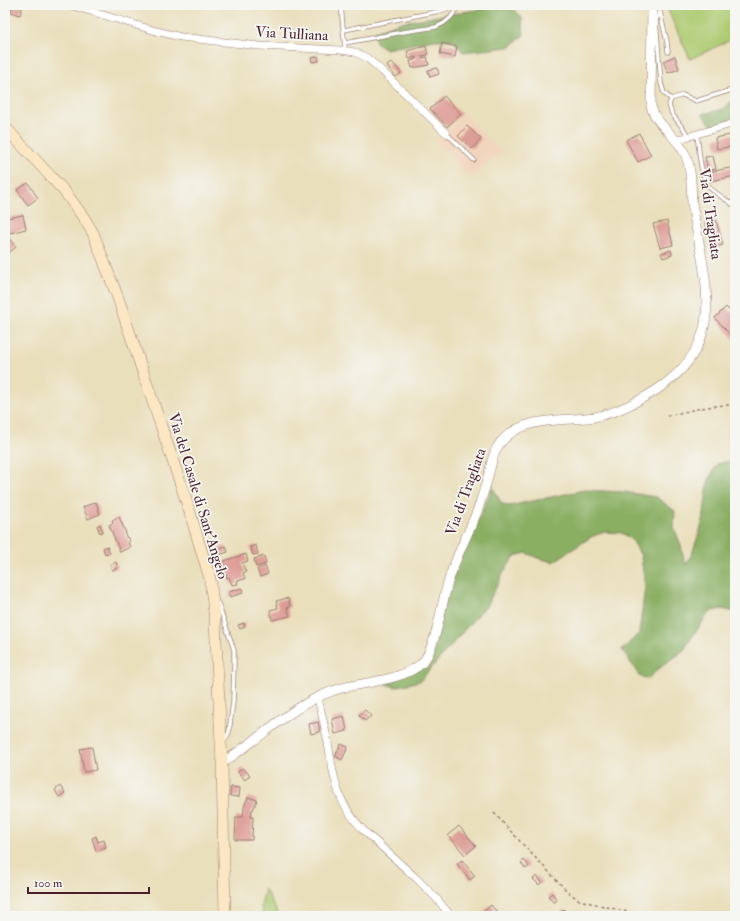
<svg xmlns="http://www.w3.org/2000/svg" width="740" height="921" font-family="'IM FELL Double Pica',serif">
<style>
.built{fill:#f2d5bd}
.green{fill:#aecb72;stroke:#7c754e}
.forest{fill:#8aaf64;stroke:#6a6748}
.building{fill:#de9c96}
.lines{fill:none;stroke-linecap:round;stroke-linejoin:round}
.service-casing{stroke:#9a7f73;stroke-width:5}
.minor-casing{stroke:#9a7f73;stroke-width:8}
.tertiary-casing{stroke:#9a7f73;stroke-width:10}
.secondary-casing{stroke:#9a7f73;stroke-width:12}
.path{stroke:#9a7f73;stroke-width:1.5;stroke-dasharray:3 3;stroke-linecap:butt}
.service{stroke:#fff;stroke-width:3.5}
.minor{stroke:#fff;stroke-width:7}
.tertiary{stroke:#fff;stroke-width:9}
.secondary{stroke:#fbe7c3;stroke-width:11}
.labels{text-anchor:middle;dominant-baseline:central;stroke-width:3.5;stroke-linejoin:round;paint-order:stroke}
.street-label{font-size:15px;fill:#4a1f2b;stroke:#f6f6f2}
</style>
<rect width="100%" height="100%" fill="#f6f6f2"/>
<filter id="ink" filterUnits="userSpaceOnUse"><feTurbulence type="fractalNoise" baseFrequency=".025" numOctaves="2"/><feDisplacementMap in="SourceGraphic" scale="8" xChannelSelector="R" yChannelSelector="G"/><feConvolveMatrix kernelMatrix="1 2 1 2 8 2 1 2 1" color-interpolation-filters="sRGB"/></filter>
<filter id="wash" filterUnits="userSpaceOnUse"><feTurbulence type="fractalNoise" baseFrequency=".012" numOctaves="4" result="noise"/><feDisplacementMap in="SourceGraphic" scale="16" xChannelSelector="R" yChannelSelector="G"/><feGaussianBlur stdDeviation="0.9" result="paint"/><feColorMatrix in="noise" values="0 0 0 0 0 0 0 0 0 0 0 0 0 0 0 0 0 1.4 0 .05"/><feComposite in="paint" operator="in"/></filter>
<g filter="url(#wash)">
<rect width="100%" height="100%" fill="#eadfbb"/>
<polygon class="built" points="464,114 500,151 472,178 436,142"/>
<g class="green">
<polygon points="670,5 735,5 735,38 690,59 669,13"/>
<polygon points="265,889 277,912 278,916 263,916 261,906"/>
</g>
<g class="forest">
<polygon points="494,7 515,10 522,18 524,35 510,47 463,52 453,40 434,40 386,49 376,43 374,31 402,22"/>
<polygon points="735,99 735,115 725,123 712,126 702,114 723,109"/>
<polygon points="735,460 735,612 722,609 712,611 705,618 683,651 657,670 648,679 639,676 626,655 622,650 639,633 645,587 641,556 633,541 622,533 604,532 591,537 553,562 538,558 526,553 515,556 505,570 486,607 479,613 420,681 395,687 386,684 391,680 424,666 457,563 471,538 492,487 496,493 501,503 509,506 584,490 624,492 656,497 675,511 674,528 681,545 685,565 692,554 703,521 708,482 717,464"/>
</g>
<g id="blocks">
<g class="building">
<polygon points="13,5 23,5 20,15 11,12"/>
<polygon points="442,43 457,47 455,57 440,54"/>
<polygon points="426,46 428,55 422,56 422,58 427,57 429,65 412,68 410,61 416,59 416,57 409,59 407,51"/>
<polygon points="318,56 319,61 312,62 311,58"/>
<polygon points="675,56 679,69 668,73 663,61"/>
<polygon points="392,62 401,73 396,77 387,66"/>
<polygon points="437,68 439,74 430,77 428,70"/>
<polygon points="444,96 461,114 447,127 430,109"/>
<polygon points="467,126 481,139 472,149 458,136"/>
<polygon points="639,133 651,155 638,162 626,140"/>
<polygon points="735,134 735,146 717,149 715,138"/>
<polygon points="713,156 716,169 708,171 705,157"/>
<polygon points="735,167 735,176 710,181 709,172"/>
<polygon points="28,183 38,198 28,205 17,190"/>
<polygon points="23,215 26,229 10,233 7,218"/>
<polygon points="716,220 723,245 712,248 705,223"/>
<polygon points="667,221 673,245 660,248 653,224"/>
<polygon points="7,234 16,247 5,256 5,236"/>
<polygon points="671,250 672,255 663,258 661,253"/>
<polygon points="726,307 735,316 735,340 715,318"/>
<polygon points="96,502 100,514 88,519 83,507"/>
<polygon points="119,517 126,533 125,534 127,538 128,538 130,541 128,542 130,547 120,552 109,525 113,523 112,520"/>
<polygon points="100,524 103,531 100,533 97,526"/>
<polygon points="256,545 258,554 253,555 250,547"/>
<polygon points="107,546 110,553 105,554 103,548"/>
<polygon points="226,546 228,552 219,555 217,549"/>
<polygon points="246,554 248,561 242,563 246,572 243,573 245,579 237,581 238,584 232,585 229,577 227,578 222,564 224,563 224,561"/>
<polygon points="264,556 266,564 256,567 254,559"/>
<polygon points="116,562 118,568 112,570 110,565"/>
<polygon points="265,566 268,574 260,577 257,569"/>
<polygon points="242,588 243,593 230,597 229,592"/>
<polygon points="288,598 290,607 287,608 290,616 272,620 270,610 278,608 276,601"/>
<polygon points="244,623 245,627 240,629 238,625"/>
<polygon points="365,710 371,716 365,721 359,715"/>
<polygon points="344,716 347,731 335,734 332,719"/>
<polygon points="318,722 320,732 311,734 309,724"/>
<polygon points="341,744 348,747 342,760 335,756"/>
<polygon points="92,747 96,770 84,772 80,749"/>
<polygon points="242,768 250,775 245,780 238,772"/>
<polygon points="60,786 65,793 59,797 55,790"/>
<polygon points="231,787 240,788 239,797 230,796"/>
<polygon points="248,797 257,800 253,810 252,810 251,817 253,817 252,840 235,840 236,817 243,817 244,807"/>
<polygon points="459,826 476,846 465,855 448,835"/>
<polygon points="96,836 98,842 104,840 106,847 96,851 92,838"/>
<polygon points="462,860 475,876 470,880 457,864"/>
<polygon points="524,860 529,866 526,869 521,863"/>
<polygon points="537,876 542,882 539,885 533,879"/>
<polygon points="552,893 557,900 554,903 548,896"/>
<polygon points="491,905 500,916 483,916 481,914"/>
<polygon points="564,909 569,916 565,916 561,912"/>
</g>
</g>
</g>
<g filter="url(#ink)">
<use href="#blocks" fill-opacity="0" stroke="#9a7f73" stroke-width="1"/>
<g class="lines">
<g class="service-casing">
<g id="service">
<polyline points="341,5 345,50"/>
<polyline points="344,30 440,11 458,5"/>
<polyline points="345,43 403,32 436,27 444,23 451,17 459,5"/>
<polyline points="668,52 667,42 660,12 656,20 661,83 664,93 671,99"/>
<polyline points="446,133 474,160"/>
<path d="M697,134c2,14 3,43 12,53 7,7 18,13 26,19"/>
<polyline points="689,136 672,114 669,105 671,99 683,95 696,101 735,89"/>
<polyline points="218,603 234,650 234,664 233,702 229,732 226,739 223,740"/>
</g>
</g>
<g class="minor-casing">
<g id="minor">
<polyline points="70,5 156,31 181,37 259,46 340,50 355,52 367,58 380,69 446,133"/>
<polyline points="676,140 735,123"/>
<path d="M318,697c3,15 7,30 10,46 6,36 8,59 35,87l53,48 20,20 15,18"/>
</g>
</g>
<g class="tertiary-casing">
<path id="tertiary" d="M222,763c10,-7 21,-14 31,-22 28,-21 55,-44 89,-53 24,-6 63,-8 81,-26 12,-13 18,-54 23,-72 7,-30 23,-56 33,-84 4,-12 8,-24 11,-37 2,-9 4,-18 10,-26 23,-28 62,-21 94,-26 22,-4 41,-14 61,-26 70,-45 53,-100 40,-170 -1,-6 -2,-12 -3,-18 -1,-16 0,-32 -6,-47 -8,-20 -30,-30 -35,-50l1,-101"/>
</g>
<g class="secondary-casing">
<polyline id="secondary" points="5,127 65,192 84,218 93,233 118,298 187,503 210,579 215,620 222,763 225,916"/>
</g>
<g class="path">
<path d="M667,416c22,-5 45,-12 68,-11"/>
<polyline points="494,813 529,851 567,891 579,900 644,916"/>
</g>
<use href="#service" class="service"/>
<use href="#minor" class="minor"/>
<use href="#tertiary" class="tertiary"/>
<use href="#secondary" class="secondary"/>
</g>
</g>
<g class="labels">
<g class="street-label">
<text transform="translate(292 34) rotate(3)">Via Tulliana</text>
<text transform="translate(710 214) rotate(82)">Via di Tragliata</text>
<text transform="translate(466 492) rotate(-70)">Via di Tragliata</text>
<text transform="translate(198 496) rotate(73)">Via del Casale di Sant'Angelo</text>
</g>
</g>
<rect width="740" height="921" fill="none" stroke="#f6f6f2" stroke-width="20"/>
<path d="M28 887v6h121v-6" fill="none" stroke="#4a1f2b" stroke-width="2"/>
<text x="34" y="887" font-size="12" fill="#4a1f2b" stroke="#f6f6f2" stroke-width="3" paint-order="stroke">100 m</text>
</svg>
